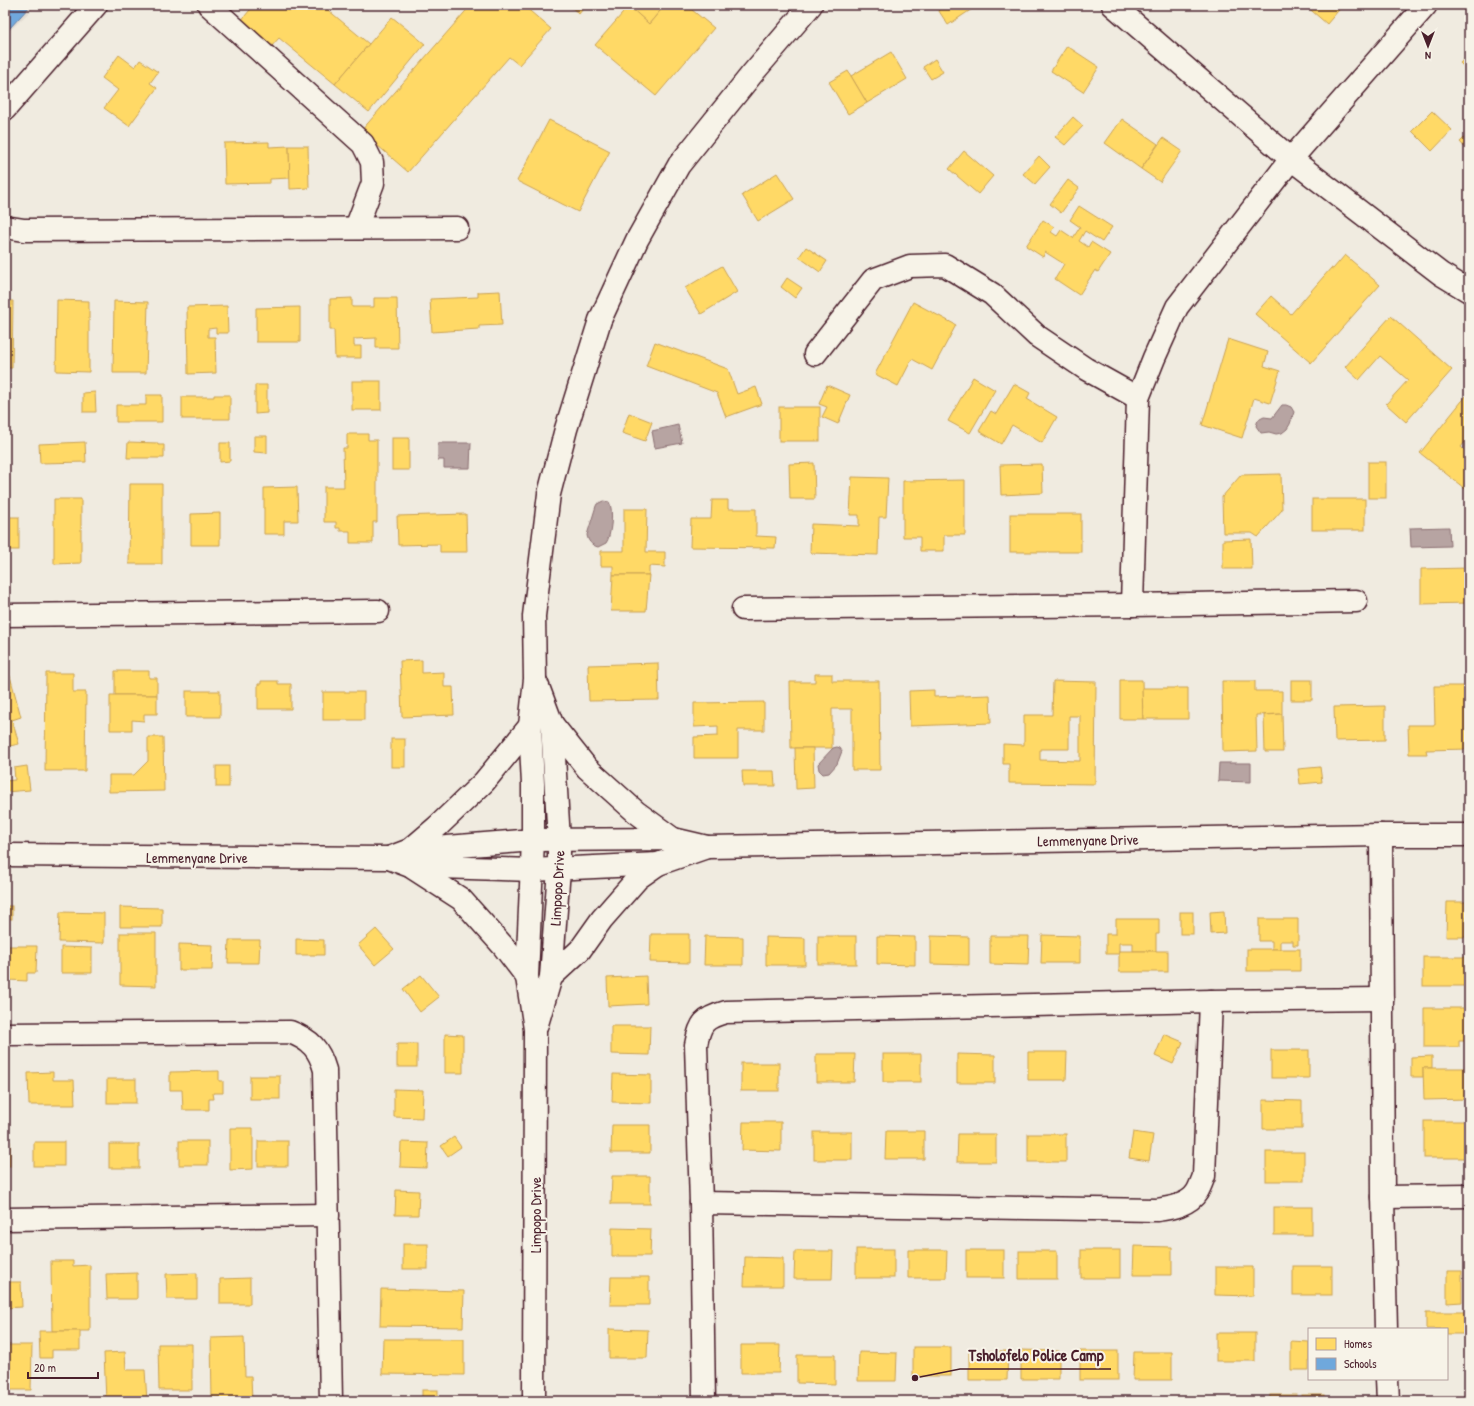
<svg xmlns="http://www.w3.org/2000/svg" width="1474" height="1406" font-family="'Patrick Hand',sans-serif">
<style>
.built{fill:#e3dcd2}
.water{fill:#b7a4a2;stroke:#8b6f72}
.homes{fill:#ffd966;stroke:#c9a154;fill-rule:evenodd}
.schools{fill:#6fa8dc;stroke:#647fa7}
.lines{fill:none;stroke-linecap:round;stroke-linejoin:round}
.minor-casing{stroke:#4a1f2b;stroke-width:25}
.minor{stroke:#f7f3e8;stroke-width:22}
.labels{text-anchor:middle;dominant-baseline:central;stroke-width:4;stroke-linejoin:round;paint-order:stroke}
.street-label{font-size:15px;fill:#4a1f2b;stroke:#f7f3e8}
.leader{fill:none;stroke:#4a1f2b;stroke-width:1.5}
.callout-dot{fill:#4a1f2b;stroke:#f7f3e8;stroke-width:1.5}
.callout-label{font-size:16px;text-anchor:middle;font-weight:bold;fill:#4a1f2b;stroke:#f7f3e8;stroke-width:4;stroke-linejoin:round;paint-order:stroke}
</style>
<rect width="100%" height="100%" fill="#f0ebe0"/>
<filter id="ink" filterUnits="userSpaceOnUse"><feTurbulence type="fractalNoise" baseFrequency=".025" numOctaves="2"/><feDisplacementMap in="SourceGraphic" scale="8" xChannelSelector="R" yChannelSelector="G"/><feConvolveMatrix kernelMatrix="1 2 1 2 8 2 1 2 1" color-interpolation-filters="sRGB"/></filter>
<g filter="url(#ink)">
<polygon class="built" points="5,5 37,5 5,35"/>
<g class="water">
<polygon points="1282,405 1286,405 1291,407 1294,412 1290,424 1287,429 1282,433 1276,434 1269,432 1261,433 1256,426 1258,420 1264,417 1272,418"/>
<polygon points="678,425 682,443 655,448 652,431"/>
<polygon points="438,443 471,443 470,468 444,468 444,460 438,460"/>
<path d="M603,501l6,1c5,7 2,35 -3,41l-8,4c-7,-2 -10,-6 -11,-12l9,-29 1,-2z"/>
<polygon points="1449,527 1450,546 1411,547 1410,528"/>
<polygon points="837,747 840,748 842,751 837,764 829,773 823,774 819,770 818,764 833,748"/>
<polygon points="1219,763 1251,763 1251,782 1218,781"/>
</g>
<g class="homes">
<polygon points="254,5 322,5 369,44 335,84 279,38 270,48 240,22"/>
<polygon points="471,5 523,5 551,29 519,65 509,57 408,172 361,131"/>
<polygon points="569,5 586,5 579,14"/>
<polygon points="629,5 665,5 649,24 629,6"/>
<polygon points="665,5 686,5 714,28 656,96 595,45 629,6 649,24"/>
<polygon points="935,5 974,5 975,7 948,25"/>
<polygon points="1305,5 1343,5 1327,24"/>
<polygon points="392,17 425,44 369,112 335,84"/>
<polygon points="1067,46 1099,67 1083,92 1051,71"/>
<polygon points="891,52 907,79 867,103 851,76"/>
<polygon points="119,55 135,67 140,60 158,72 150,83 157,88 129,126 104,108 118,90 102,78"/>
<polygon points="1469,55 1469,72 1460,63"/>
<polygon points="935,59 943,72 931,79 923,67"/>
<polygon points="848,71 867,103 848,114 829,82"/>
<polygon points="1432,111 1452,130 1432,151 1412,131"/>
<polygon points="1073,117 1083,126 1065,145 1055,137"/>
<polygon points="1122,119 1158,144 1141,169 1105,143"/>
<polygon points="549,120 610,151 578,212 517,181"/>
<polygon points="1468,134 1469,135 1469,152 1460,142"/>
<polygon points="1163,138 1182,151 1160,182 1141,169"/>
<polygon points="269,142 269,147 289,146 290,178 270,179 270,183 225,184 224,143"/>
<polygon points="289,146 308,146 309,188 290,189"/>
<polygon points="964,151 993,176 978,194 949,169"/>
<polygon points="1039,156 1050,167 1035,184 1023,174"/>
<polygon points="777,173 794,199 758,221 742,195"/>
<polygon points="1068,180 1079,188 1061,213 1050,204"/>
<polygon points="1079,206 1112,227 1102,242 1085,231 1079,241 1088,247 1091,242 1110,254 1098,272 1095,270 1079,295 1055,279 1064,264 1045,252 1043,257 1026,246 1043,220 1054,227 1051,232 1057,236 1061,230 1073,238 1080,227 1070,220"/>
<polygon points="806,247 827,261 820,272 799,257"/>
<polygon points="1345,255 1380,285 1311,363 1255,314 1271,296 1291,314 1331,268 1333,269"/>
<polygon points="722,266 737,292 701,314 685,288"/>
<polygon points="787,278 802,288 795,298 781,287"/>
<polygon points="500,291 502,325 479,326 479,329 432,332 430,299 478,297 478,292"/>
<polygon points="352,298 352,307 374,307 374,298 397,298 398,348 376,348 376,338 354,339 354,346 361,346 361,358 335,358 334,330 330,330 330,299"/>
<polygon points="57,300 89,301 89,372 56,371"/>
<polygon points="5,301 13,301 12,368 5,368"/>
<polygon points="114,301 148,302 146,373 113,373"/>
<polygon points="913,302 956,325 932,370 912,359 898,386 875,374"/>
<polygon points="227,306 228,333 216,333 216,328 208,329 208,337 215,337 216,373 188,374 187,307"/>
<polygon points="300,307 300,342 256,342 256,308"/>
<polygon points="1391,316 1452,370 1406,422 1386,404 1408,380 1380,356 1359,380 1345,367"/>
<polygon points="1228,339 1268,352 1264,366 1280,371 1270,403 1254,398 1242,438 1202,425"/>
<polygon points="655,342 728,369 737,394 756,387 762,404 726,417 717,393 646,366"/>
<polygon points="973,377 995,390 970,433 948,421"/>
<rect x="352" y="381" width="29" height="29"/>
<polygon points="1014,384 1030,393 1027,399 1057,417 1042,443 1012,425 1001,444 979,431 991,411 996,414"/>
<polygon points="255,385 267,385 267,413 255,414"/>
<polygon points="827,385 850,395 838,424 822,417 827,407 819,404"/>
<polygon points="95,392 96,412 83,412 83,393"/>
<polygon points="146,395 162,395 162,422 116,422 116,405 146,405"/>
<polygon points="214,395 230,395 230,419 182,419 182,397 214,397"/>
<polygon points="1466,396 1469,398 1469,437 1461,447 1469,454 1469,492 1420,453"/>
<rect x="779" y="407" width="41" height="34"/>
<polygon points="629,413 652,422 645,441 622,433"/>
<polygon points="347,434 368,434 368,440 377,440 377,522 373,522 373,543 350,543 350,531 340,531 340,528 336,528 336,522 324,522 324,487 344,487 343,448 347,448"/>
<polygon points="254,436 267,436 267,453 254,452"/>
<rect x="392" y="438" width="17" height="32"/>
<polygon points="85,442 86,462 40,463 39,444"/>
<polygon points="128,442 158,443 158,445 164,445 164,458 127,458"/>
<polygon points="220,443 230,443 230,461 220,462"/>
<rect x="1368" y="462" width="18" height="36"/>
<polygon points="814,463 815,499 790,499 789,464"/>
<polygon points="1042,464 1043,493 1001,495 1000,465"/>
<polygon points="1281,474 1282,510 1258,537 1252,533 1223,533 1222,497 1241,475"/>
<polygon points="852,477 888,478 886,517 879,517 878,555 810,553 811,524 859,526 859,515 850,515"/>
<polygon points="965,480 965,535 944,535 944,551 920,551 920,537 903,537 903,481"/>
<polygon points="130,484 162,484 162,564 129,564"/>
<polygon points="297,487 298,521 284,521 284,534 264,534 264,488"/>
<polygon points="54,499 81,499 81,563 54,564"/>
<rect x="1312" y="499" width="53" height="31"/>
<polygon points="712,500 728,500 728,509 756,509 756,536 776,537 775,548 690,547 691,519 711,519"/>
<polygon points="624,509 647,509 646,552 665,552 665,567 649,566 649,575 613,575 613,566 601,566 601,551 624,551"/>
<polygon points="220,513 220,545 191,545 191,514"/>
<polygon points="466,514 467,552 440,552 440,544 398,545 397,516"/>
<rect x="1010" y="514" width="71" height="38"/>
<rect x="5" y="517" width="14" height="33"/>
<polygon points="1251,539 1252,569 1223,569 1223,540"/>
<polygon points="1469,568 1469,603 1421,604 1421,569"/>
<polygon points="613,575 649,575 646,611 611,611"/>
<polygon points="422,660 422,673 444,672 444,687 453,687 454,715 402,717 400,661"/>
<polygon points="658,663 659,700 589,701 588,665"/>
<polygon points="115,671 149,671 149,678 157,678 157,695 115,695"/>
<polygon points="46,673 73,673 73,692 86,692 85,771 45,771"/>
<polygon points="815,674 832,674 832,681 879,681 880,770 852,770 852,709 832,709 832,748 791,748 790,682 815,682"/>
<polygon points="10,676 21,717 12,720 19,744 5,747 5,678"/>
<polygon points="1120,680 1142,680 1143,719 1120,719"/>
<rect x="1291" y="680" width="21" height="20"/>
<polygon points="261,681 278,681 278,684 291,684 291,709 258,709 258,684 261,684"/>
<path d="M1053,681l43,1 -1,102 -86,-1v-19h-6v-20l21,1v-30h28zM1069,716h11v45l-40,-1v-11h29z"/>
<polygon points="1222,681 1255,681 1255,691 1282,691 1282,714 1256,715 1257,751 1223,752"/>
<polygon points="1434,686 1469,686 1469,749 1426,750 1427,754 1409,754 1408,725 1435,725"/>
<polygon points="1142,688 1188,688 1188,719 1143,719"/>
<polygon points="934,690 934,697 990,695 991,723 910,726 909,691"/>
<rect x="186" y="691" width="34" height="26"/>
<rect x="323" y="692" width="41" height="28"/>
<polygon points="110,695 157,695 157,714 144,714 144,721 132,720 132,730 110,730"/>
<polygon points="764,702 764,730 738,730 738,758 694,758 694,737 718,736 718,726 694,727 694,703"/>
<polygon points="1385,706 1385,740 1335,741 1334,707"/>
<polygon points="1282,714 1283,752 1265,752 1264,715"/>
<polygon points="148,737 163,737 164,791 109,792 109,775 134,775 148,761"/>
<rect x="391" y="739" width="14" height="28"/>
<polygon points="795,748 813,748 814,788 796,789"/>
<polygon points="27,766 30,790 5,792 5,781 15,780 14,768"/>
<rect x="216" y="766" width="13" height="21"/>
<polygon points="1320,767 1322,782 1300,784 1298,769"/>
<polygon points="742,771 774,771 775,786 743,786"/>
<polygon points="1447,902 1469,902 1469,918 1466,917 1466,937 1446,937"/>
<rect x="5" y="906" width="7" height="13"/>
<polygon points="120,907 162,908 162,927 120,927"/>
<polygon points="1224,911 1225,933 1211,934 1210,912"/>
<polygon points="60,912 104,913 104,943 59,942"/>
<rect x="1180" y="912" width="13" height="22"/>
<polygon points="1116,919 1159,919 1159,934 1156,934 1156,951 1133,951 1133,943 1119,943 1119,954 1106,954 1106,934 1116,934"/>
<polygon points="1259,919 1298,919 1298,945 1293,945 1293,941 1280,941 1280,949 1272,949 1272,941 1259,941"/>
<polygon points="376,929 394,949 375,965 358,945"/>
<polygon points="120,933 156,933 156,986 120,985"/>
<polygon points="651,934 689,934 689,963 650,962"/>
<polygon points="1042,935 1080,936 1080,963 1041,963"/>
<polygon points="705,936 743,937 743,965 704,965"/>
<rect x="818" y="936" width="38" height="28"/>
<polygon points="877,936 915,937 915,965 877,964"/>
<polygon points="931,936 969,937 969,965 931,964"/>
<polygon points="990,936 1029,936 1028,965 990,964"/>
<polygon points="766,937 805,938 805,965 766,965"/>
<polygon points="296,939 324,940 324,955 296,955"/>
<polygon points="229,940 260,940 259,963 228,963"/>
<polygon points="179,944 213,945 212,970 179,970"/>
<polygon points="8,946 37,946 36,973 27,973 27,981 8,980"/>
<polygon points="61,947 92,948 92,973 61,973"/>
<rect x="1247" y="949" width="53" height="22"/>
<rect x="1119" y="951" width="49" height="21"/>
<rect x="1423" y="957" width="46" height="29"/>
<polygon points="421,975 439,997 420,1012 403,989"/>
<polygon points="646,976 647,1004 608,1006 607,978"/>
<polygon points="1424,1008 1469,1008 1469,1041 1459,1041 1459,1047 1424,1047"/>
<polygon points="611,1026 650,1026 649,1055 611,1054"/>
<polygon points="445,1034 463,1035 463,1073 445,1073"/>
<polygon points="1164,1034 1183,1042 1173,1064 1155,1056"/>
<rect x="397" y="1044" width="20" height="23"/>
<rect x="1271" y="1050" width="38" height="28"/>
<polygon points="1028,1052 1067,1052 1066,1080 1028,1080"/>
<polygon points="816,1054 855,1054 854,1082 816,1082"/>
<rect x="883" y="1054" width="38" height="28"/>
<polygon points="957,1054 995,1055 995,1083 957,1083"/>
<polygon points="1432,1056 1432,1068 1423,1068 1423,1077 1411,1077 1411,1057"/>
<rect x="741" y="1063" width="38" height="28"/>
<polygon points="1423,1068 1469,1068 1469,1099 1424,1100"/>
<polygon points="219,1071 219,1081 223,1081 223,1093 213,1093 214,1099 209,1099 209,1110 183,1110 182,1090 170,1090 170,1072"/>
<polygon points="53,1072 53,1080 74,1080 75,1105 29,1105 28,1073"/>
<polygon points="613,1074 651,1075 651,1103 612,1102"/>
<rect x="250" y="1076" width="30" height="23"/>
<rect x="107" y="1079" width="29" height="24"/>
<polygon points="394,1089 423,1090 422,1118 394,1117"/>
<polygon points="1263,1100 1302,1101 1302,1129 1263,1129"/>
<rect x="1424" y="1121" width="45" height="37"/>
<polygon points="743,1122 781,1122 781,1151 742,1150"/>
<polygon points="612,1125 650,1125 650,1153 611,1153"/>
<polygon points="230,1128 253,1128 253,1169 230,1170"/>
<polygon points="886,1131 924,1131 924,1159 885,1159"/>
<rect x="814" y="1132" width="38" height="28"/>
<polygon points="1133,1132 1153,1135 1149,1161 1129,1158"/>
<polygon points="958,1134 996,1134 996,1162 957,1162"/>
<rect x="1028" y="1134" width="38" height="28"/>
<polygon points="454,1137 461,1147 448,1156 441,1146"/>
<rect x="179" y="1141" width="29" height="24"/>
<rect x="258" y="1141" width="30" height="25"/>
<rect x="5" y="1142" width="5" height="24"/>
<rect x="34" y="1142" width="30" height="24"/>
<polygon points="401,1142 428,1143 427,1168 400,1167"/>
<rect x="109" y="1144" width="30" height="24"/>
<rect x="1266" y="1152" width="38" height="29"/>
<polygon points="612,1176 650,1176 650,1204 611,1204"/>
<polygon points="396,1190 419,1191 418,1215 395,1215"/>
<rect x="1274" y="1207" width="38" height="28"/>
<polygon points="612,1228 651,1229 650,1256 612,1256"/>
<rect x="403" y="1244" width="25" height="25"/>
<polygon points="1134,1246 1172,1247 1172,1275 1133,1275"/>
<rect x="856" y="1249" width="38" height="29"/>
<polygon points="908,1250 947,1250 946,1278 908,1278"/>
<rect x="966" y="1250" width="38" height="28"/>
<rect x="1081" y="1250" width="39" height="28"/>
<polygon points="795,1251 833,1251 832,1279 794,1279"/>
<rect x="1019" y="1251" width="38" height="28"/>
<polygon points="745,1257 783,1258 783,1286 744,1286"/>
<polygon points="51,1261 73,1261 73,1266 90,1265 90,1331 52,1331"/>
<rect x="1293" y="1266" width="39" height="29"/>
<polygon points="1215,1267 1253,1267 1253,1296 1215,1295"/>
<polygon points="1447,1271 1462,1271 1462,1302 1447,1303"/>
<polygon points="137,1273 137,1299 107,1299 106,1274"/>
<polygon points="197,1273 197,1299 167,1299 166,1274"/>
<polygon points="611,1277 649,1277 649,1305 610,1305"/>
<polygon points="250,1278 250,1304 220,1304 220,1279"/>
<polygon points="5,1282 21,1282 22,1307 5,1308"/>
<polygon points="381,1289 464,1291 463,1327 380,1326"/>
<polygon points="1426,1312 1468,1312 1468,1334 1447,1334 1447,1329 1426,1329"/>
<polygon points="609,1329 648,1330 647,1358 609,1358"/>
<polygon points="39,1331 80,1331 80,1350 52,1350 52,1358 40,1358"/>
<rect x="1216" y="1333" width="39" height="28"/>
<polygon points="244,1337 245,1376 251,1376 252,1401 212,1401 211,1338"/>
<polygon points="383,1339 464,1339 464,1375 382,1374"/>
<polygon points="1291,1341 1309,1342 1309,1370 1291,1370"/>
<polygon points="158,1344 192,1344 192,1390 159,1390"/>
<polygon points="5,1345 32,1345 31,1390 5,1390"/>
<polygon points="741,1345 780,1345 779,1373 741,1373"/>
<rect x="913" y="1347" width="38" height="29"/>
<polygon points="1021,1350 1059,1351 1059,1379 1021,1379"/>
<polygon points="969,1351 1008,1351 1007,1380 969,1380"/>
<rect x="1080" y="1351" width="38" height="29"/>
<polygon points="125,1352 126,1370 145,1370 147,1401 106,1401 104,1353"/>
<polygon points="859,1352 897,1353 896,1381 858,1381"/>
<polygon points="1134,1352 1172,1352 1172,1380 1133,1380"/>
<polygon points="797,1355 835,1355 835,1384 797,1383"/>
<rect x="422" y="1390" width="16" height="11"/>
<rect x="1270" y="1395" width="26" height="6"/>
<rect x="1301" y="1395" width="24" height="6"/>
</g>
<polygon class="schools" points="5,5 31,5 9,29 5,26"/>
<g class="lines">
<g class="minor-casing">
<g id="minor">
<polyline points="209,5 363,144 372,162 373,183 356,228"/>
<polyline points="1113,5 1291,159 1441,274 1469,291"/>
<polyline points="5,109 96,5"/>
<polyline points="5,227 24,230 457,228"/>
<polyline points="815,354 873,280 910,266 945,265 992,294 1037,336 1086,369 1138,398"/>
<polyline points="1132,605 1138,398 1154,358 1177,307 1291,159 1426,5"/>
<polyline points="743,609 1132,605 1356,601"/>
<polyline points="5,615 378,611"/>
<polyline points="552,724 587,768 636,812 673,839"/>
<polyline points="1381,835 1383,1197 1386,1329"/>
<polyline points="410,850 438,826 484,782 530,726"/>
<polyline points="5,855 389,858 410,866 531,870 658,864 707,847"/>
<polyline points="389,858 410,850 533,840 673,839 707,847 1381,835 1469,835"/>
<polyline points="413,868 461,899 504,947 527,977"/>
<polyline points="551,977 580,950 602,919 638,878 658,864"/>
<polyline points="537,1024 551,977 559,869 559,840 552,724 537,684"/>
<path d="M5,1034l285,-2c21,8 29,17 35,38l6,331"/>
<polyline points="1383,1197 1469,1196"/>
<path d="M701,1203l456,7c14,-2 32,-5 40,-18 3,-5 5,-11 7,-16l7,-175"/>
<polyline points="5,1219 328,1215"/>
<polyline points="1387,1379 1388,1401"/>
<polyline points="534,1401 535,1029 527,977 533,840 533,784 530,726 535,679 534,616 549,494 566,429 600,320 637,240 679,165 752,74 811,5"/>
<path d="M704,1401l-3,-198 -5,-158c4,-22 8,-27 30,-33l485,-11 171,-2"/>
</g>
</g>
<use href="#minor" class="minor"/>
</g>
</g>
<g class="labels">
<g class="street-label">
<text transform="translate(1088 840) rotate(-1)">Lemmenyane Drive</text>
<text x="197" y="857">Lemmenyane Drive</text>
<text transform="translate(557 888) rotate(-87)">Limpopo Drive</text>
<text transform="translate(535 1215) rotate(-90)">Limpopo Drive</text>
</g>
</g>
<path class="leader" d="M915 1378L960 1369H1111"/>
<circle class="callout-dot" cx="915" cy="1378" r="4"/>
<g class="callout-label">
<text x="1036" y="1361">Tsholofelo Police Camp</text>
</g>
<rect width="1474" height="1406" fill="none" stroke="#f7f3e8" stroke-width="20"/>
<rect x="10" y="10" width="1454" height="1386" fill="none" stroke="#4a1f2b" stroke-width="1.5" filter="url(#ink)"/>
<rect x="1308" y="1328" width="140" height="52" fill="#f7f3e8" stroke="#b29e9c"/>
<rect x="1316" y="1338" width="20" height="12" fill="#ffd966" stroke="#b29e9c"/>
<text x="1344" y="1348" font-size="12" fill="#4a1f2b">Homes</text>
<rect x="1316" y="1358" width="20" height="12" fill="#6fa8dc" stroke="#b29e9c"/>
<text x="1344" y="1368" font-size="12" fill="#4a1f2b">Schools</text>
<g transform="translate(1428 46) rotate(180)" stroke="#f7f3e8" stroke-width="3" paint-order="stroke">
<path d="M0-3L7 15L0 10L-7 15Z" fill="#4a1f2b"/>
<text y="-6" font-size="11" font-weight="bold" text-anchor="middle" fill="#4a1f2b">N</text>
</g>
<path d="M28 1372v6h70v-6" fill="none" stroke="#4a1f2b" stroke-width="2"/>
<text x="34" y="1372" font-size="12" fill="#4a1f2b" stroke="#f7f3e8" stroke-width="3" paint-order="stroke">20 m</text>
</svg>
